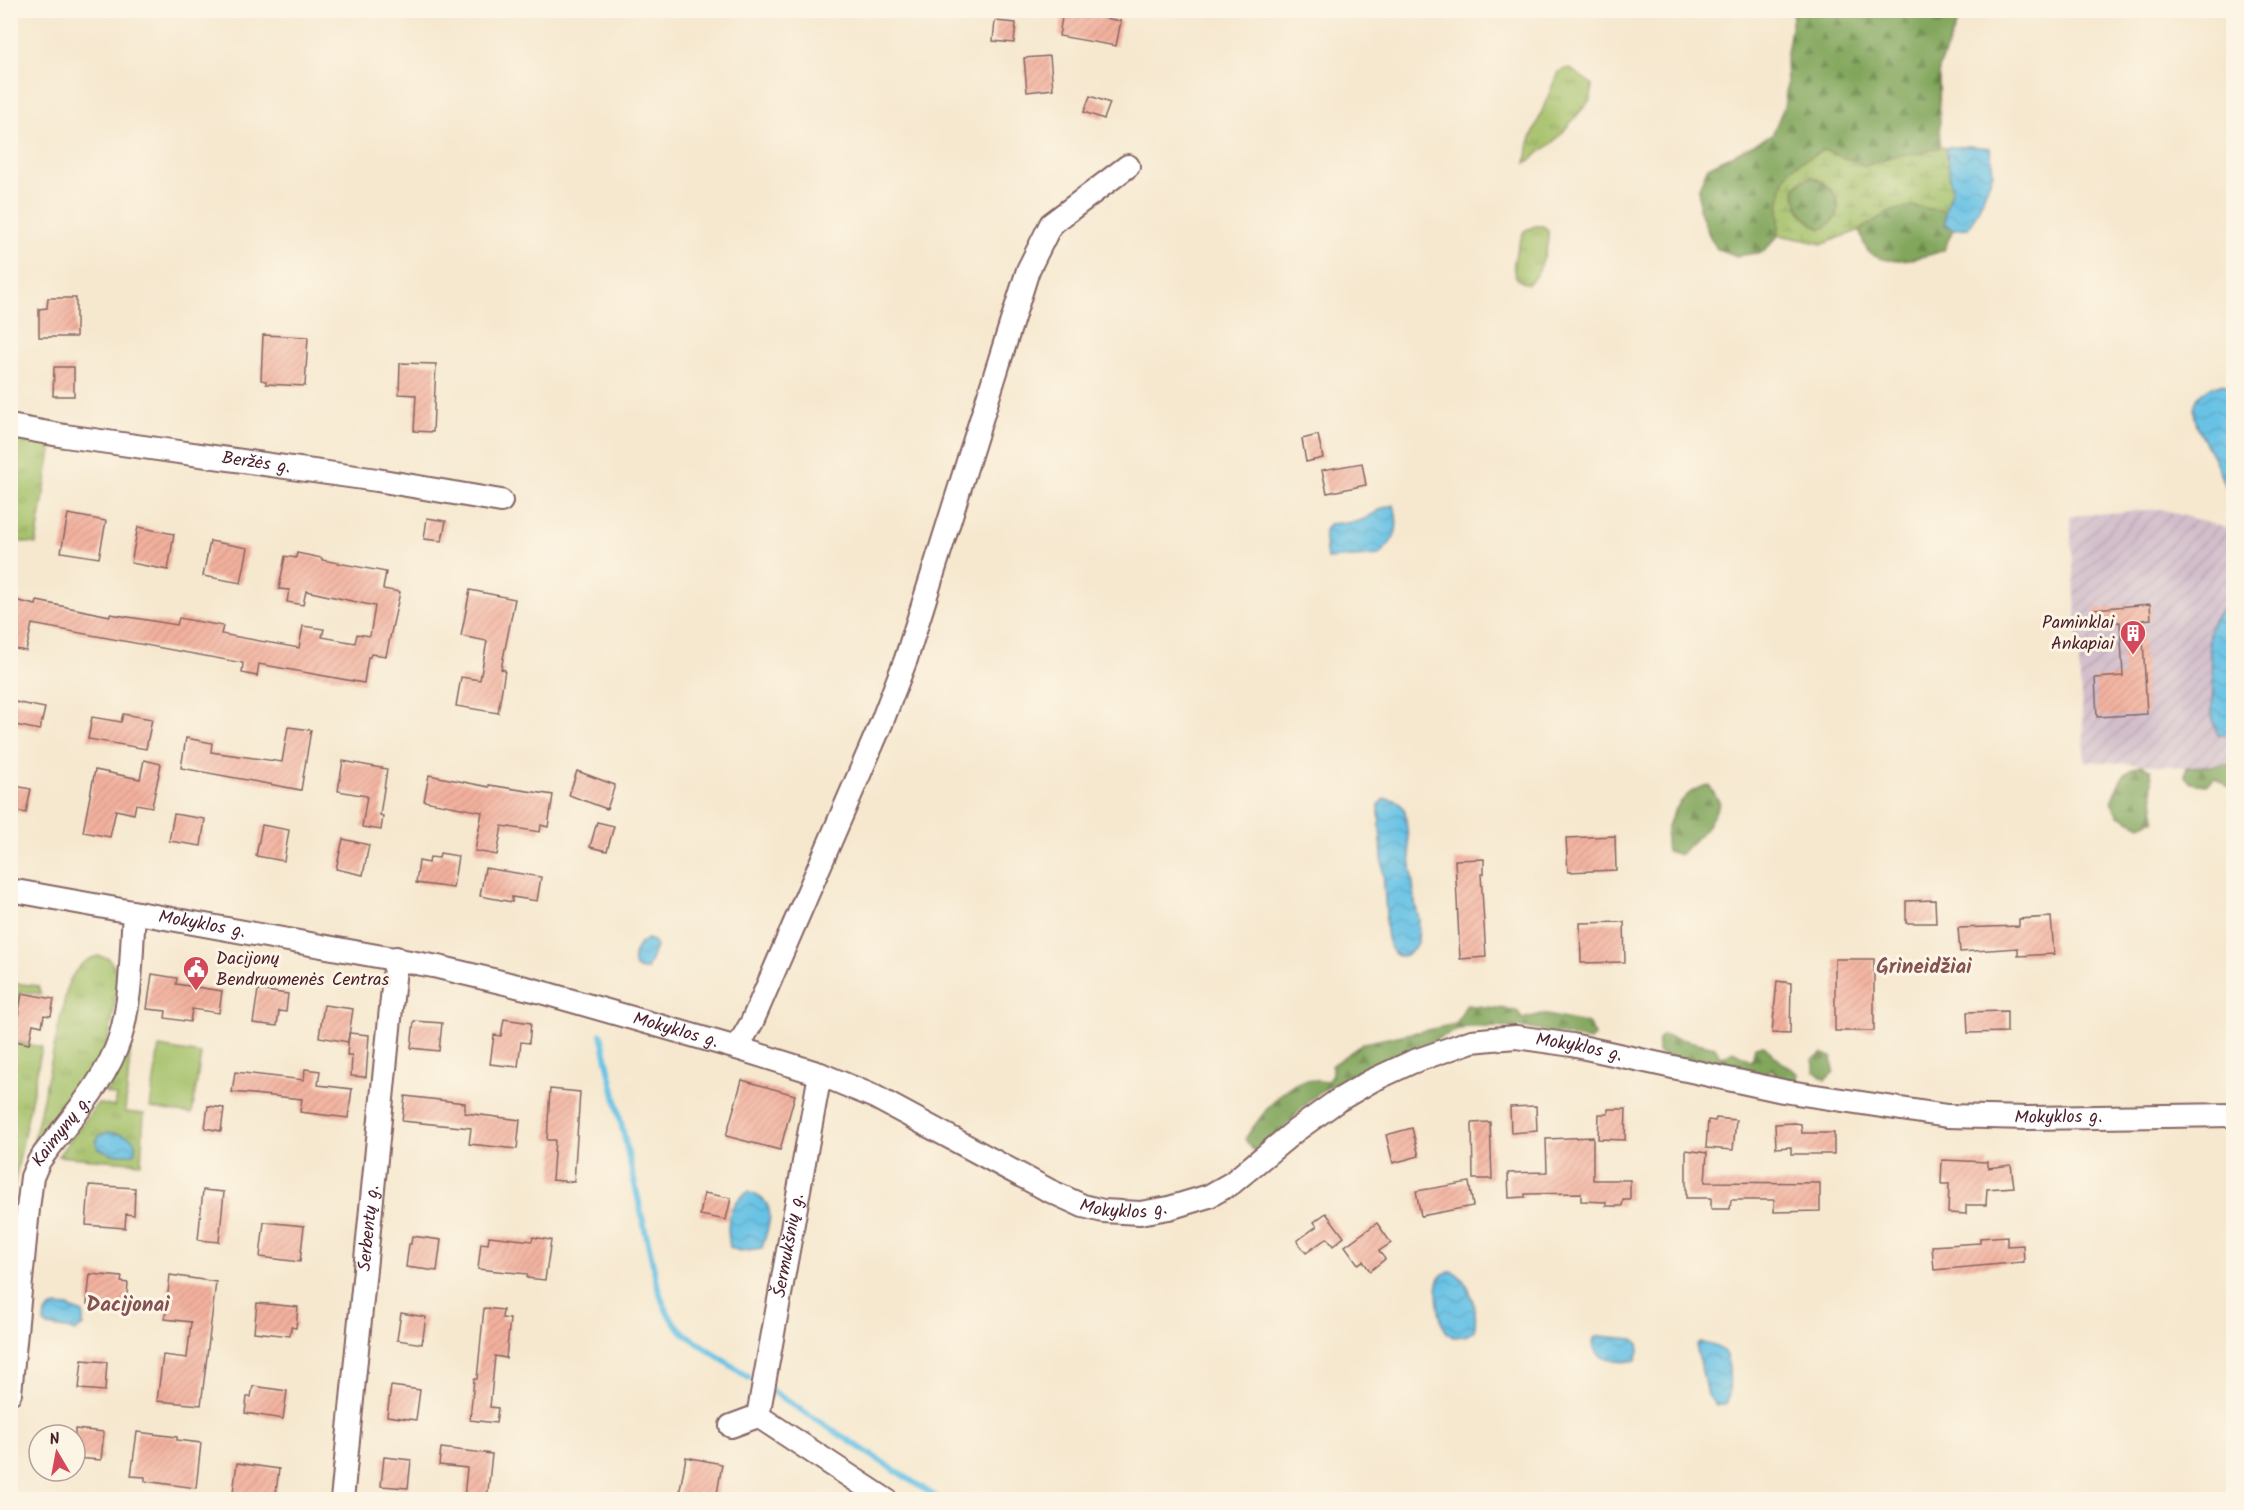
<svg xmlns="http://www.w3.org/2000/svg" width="2244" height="1510" font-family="Kalam,sans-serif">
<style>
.industrial{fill:url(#industrial-furrows)}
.grass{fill:url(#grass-tufts);stroke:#766f48;stroke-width:1.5}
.forest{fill:url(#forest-firs);stroke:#666243;stroke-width:1.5}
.wetland{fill:url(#wetland-marsh);stroke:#766f48;stroke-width:1.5;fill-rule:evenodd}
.garden{fill:#a2bf66;stroke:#766f48;stroke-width:1.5}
.water{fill:url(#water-waves);stroke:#587088;stroke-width:1.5}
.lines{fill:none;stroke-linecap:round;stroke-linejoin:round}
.stream{stroke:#67c2e5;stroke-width:6}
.building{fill:url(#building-hatch)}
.minor-casing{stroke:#866564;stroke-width:26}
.minor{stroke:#fff;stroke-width:22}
.labels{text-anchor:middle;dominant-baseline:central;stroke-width:6;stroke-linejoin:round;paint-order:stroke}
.street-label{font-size:18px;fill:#4a1f2b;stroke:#fcf5e5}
.poi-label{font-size:18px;fill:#4a1f2b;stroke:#fcf5e5;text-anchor:end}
.quarter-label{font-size:21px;font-weight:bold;fill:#855253;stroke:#fcf5e5}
</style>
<defs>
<pattern id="industrial-furrows" width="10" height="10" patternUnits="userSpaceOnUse" patternTransform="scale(1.5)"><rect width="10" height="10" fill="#d1bdcb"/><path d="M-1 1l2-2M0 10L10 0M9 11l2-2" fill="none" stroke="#b5a2ae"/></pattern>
<pattern id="grass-tufts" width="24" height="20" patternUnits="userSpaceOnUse" patternTransform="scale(1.5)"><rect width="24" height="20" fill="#a2bf66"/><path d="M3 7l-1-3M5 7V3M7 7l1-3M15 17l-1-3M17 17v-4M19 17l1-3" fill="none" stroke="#869b54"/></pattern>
<pattern id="forest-firs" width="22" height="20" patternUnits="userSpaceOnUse" patternTransform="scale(1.5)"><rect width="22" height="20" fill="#81a65b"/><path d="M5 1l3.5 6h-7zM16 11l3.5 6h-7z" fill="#6c874b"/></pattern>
<pattern id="wetland-marsh" width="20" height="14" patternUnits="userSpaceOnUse" patternTransform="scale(1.5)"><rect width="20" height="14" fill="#a2bf66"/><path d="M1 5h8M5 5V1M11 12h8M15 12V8" fill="none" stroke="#869b54"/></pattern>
<pattern id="water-waves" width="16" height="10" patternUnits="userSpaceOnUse" patternTransform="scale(1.5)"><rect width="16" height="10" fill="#67c2e5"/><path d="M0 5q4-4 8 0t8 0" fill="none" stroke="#5ba6c5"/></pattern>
<pattern id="building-hatch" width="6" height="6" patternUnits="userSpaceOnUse" patternTransform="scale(1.5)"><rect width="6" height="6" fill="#f3b19e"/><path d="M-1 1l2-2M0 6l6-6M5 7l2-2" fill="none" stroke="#d29888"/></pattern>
</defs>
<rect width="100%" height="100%" fill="#fcf5e5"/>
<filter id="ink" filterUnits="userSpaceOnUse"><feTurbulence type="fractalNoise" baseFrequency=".0167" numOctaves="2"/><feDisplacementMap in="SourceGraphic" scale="12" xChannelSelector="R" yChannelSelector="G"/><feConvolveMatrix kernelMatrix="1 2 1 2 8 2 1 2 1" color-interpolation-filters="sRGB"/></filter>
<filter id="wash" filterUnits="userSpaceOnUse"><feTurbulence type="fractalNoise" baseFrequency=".008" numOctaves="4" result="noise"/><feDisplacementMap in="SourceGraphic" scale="24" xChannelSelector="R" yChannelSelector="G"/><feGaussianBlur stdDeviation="1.35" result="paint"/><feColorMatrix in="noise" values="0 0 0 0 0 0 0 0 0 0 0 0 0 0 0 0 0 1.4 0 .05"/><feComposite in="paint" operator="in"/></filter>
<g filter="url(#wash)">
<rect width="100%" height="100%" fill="#f6e8cf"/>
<polygon class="industrial" points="2161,509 2233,530 2234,759 2228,765 2186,767 2085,761 2070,516"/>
<g class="grass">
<polygon points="1569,68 1592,84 1591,99 1555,141 1526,163 1529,143 1558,72"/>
<path d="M1535,226h8l5,4c1,15 -7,45 -20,54 -26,-5 -10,-37 -4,-53z"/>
<polygon points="11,436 52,444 36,544 11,540"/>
<path d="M98,956l10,2 9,12v21l-8,46 -17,38 -61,78 37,-169c7,-14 14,-24 30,-28z"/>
<polygon points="13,983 38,986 41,994 21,991 17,1014 11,1013 11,1015 11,997"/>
<polygon points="11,1041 42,1047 13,1190 10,1189"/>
<polygon points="131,1043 125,1112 144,1114 141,1163 58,1156 98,1103 114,1107 116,1096 105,1093 120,1068"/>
</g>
<g class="forest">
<path d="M1794,11h168l-23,57 1,79 -18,6 -28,3 -28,10 -43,-16c-8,5 -27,13 -33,20 -12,14 -11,48 -11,65l-16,17 -26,4 -20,-7 -8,-14 -10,-27v-21l9,-20 64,-32 12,-28 3,-21 -1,-27z"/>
<path d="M1813,177c25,11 38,37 8,52 -17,-9 -25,-20 -27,-39l8,-10z"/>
<path d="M1912,206l33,5v13l8,5 -9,21c-18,7 -59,18 -75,2 -6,-6 -7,-14 -9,-22l27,-18z"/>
<polygon points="2233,759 2233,790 2215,778 2206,785 2191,783 2185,776 2186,767 2228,765"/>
<path d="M2142,765l9,5 4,50 -14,6 -22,-11 -8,-13c7,-17 11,-33 31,-37z"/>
<path d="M1709,785l11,18 -13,24 -27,28 -13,-4c-5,-27 14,-62 42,-66z"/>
<path d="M1466,1005l51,5 5,9 20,-5 47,10 6,11 -5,6 -59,-13 -65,-1 -102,41 -39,21 -16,12 -29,31 -27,18 -8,-11c13,-19 38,-56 62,-59 6,0 14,1 20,2l5,-7v-10l32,-22 92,-19z"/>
<path d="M1662,1035l53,12 6,11 12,-7 19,10 3,-14 8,-2 23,21 13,8 -2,9 -21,-5 -4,-10 -8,9 -35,-4 -7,-9c-15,8 -50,-4 -64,-12v-13z"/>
<polygon points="1822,1054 1832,1057 1834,1072 1825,1080 1815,1072 1813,1059"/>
</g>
<path class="wetland" d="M1940,147l6,1 6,44 -7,19 -33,-5 -24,6 -28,18 -37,14 -44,-9c0,-17 -1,-51 11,-65 6,-7 25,-15 33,-20l43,16 28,-10 28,-3zM1813,177c25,11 38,37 8,52 -17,-9 -25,-20 -27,-39l8,-10z"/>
<polygon class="garden" points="159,1047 201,1054 192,1114 150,1108"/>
<g class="water">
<polygon points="1969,146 1990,148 1993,173 1977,213 1968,228 1953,229 1945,224 1945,211 1952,192 1946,148"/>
<path d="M2221,384l12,3v105c-11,-5 -13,-21 -18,-32 -15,-28 -41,-63 6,-76z"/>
<path d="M1394,505c6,24 3,33 -15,50l-52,4 -3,-27 5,-8c10,-2 21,0 30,-3 13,-4 20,-14 35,-16z"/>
<path d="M2233,603v132h-15c-10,-25 -4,-31 -5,-55 -2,-33 -16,-58 20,-77z"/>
<path d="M1384,799c12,0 15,2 21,12l10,92 4,16 -1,24c-25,34 -35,-7 -32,-29l-7,-102v-8z"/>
<path d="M648,939l6,3 2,5 -9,23h-5l-7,-3c-4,-11 2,-24 13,-28z"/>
<path d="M108,1132c13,2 33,3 26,22h-22l-14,-6 -2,-6 3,-6z"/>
<path d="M748,1192c32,10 21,31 14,56l-23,3 -9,-4c-4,-22 -3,-43 18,-55z"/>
<path d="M1452,1271c18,9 27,40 22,60l-9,5 -11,1c-2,-2 -6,-3 -8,-6 -7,-10 -14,-48 -3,-57 1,0 8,-3 9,-3z"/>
<polygon points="56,1306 68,1307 83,1313 83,1326 76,1331 48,1326 44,1323 45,1313 50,1308"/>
<path d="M1599,1336l35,3 4,4 1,8 -3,9c-15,5 -48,0 -42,-22z"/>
<path d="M1699,1343c7,0 18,3 24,8 8,8 8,44 3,53l-10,2 -9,-12 -11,-49z"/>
</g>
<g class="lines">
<g class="stream">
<path d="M601,1034l57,253c5,19 11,32 26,46l65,45"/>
<polyline points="772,1391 941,1500"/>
</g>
</g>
<g id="blocks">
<g class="building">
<polygon points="1063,11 1121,21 1116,46 1059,36"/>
<polygon points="995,21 1016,23 1014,43 993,41"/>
<polygon points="1050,56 1053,89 1027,92 1024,58"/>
<polygon points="1090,96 1110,103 1104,119 1084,112"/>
<polygon points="48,298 76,298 76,337 39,337 39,309 47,308"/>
<polygon points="263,335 308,337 305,386 266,384 266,381 261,380"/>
<polygon points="400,363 436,364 433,432 414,431 416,395 399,394"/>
<polygon points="54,367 74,367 74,396 53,396"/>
<polygon points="1318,435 1323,458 1306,462 1302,439"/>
<polygon points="1362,463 1366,485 1327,493 1322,470"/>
<polygon points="68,514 106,521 99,558 61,552"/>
<polygon points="427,518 446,521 442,541 424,539"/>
<polygon points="138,527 174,534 168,570 131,563"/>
<polygon points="210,541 248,548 241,583 203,576"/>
<polygon points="297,553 322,558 322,560 386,572 383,589 400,592 386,656 371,654 370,657 368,657 364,683 259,664 257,676 242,673 243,663 32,624 26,651 10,648 10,599 36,605 37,601 110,616 110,614 177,625 179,618 223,626 221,634 299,648 303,626 324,629 322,637 355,643 357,634 370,636 375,606 306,591 303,605 287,602 289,590 279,589 285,556 296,558"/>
<polygon points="470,590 515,599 501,669 505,670 498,713 456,706 461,677 480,680 487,641 461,636"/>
<polygon points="2150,604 2151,619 2142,620 2147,714 2097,717 2095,678 2123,676 2120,622 2095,624 2094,609"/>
<polygon points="10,701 45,708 40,730 10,724"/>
<polygon points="123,714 152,719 146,749 88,739 92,717 121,722"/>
<polygon points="288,727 311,730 301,790 181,768 186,738 212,743 211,752 282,762"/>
<polygon points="144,760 161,764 152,807 136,804 134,814 116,810 110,837 83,832 95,770 140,779"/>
<polygon points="343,761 387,769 380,815 383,816 381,830 362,827 367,796 338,791"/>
<polygon points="577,771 615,785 607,809 569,795"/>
<polygon points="429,775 489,787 489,785 553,795 548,827 541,825 540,832 502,826 497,855 475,851 482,812 424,801"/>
<polygon points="10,785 31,789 26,813 10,810"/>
<polygon points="174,814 205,819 201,846 169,841"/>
<polygon points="597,822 614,826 607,851 590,847"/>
<polygon points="262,825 289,830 284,861 256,856"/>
<polygon points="1615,836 1616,870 1568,872 1566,838"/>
<polygon points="343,839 369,845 363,875 336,869"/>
<polygon points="440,853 458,856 453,888 416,883 419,861 429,863 430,857 439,858"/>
<polygon points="1484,859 1484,874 1481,874 1486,957 1460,959 1455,860"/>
<polygon points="485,868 541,877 537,901 512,897 512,902 480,896"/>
<polygon points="1935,900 1936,923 1906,923 1906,901"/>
<polygon points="2051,917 2054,954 2018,956 2018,948 1960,952 1958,928 2019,926 2019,919"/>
<polygon points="1624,922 1625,962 1581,963 1580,923"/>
<rect x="1835" y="959" width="39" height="72"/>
<polygon points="152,974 177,978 176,984 222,991 219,1013 192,1009 190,1022 165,1018 166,1011 147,1009"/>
<polygon points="1777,981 1791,983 1790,1034 1772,1033"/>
<polygon points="258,990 288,994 286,1012 279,1011 277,1026 253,1023"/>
<polygon points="22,993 54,999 51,1016 44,1015 42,1026 33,1024 29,1044 10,1040 10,1013 18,1015"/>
<polygon points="324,1005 353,1009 348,1042 319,1037"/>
<polygon points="2007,1011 2007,1032 1968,1033 1967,1012"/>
<polygon points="504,1019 531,1023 529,1043 521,1042 518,1067 490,1064 494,1035 501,1036"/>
<polygon points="414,1021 442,1023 439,1051 411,1048"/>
<polygon points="349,1033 369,1035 366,1077 351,1076 352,1055 347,1055"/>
<polygon points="305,1069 320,1071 318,1085 352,1089 348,1118 300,1112 302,1099 232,1092 235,1072 304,1080"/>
<polygon points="742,1080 795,1095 780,1150 726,1136"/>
<polygon points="550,1089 580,1092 574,1182 552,1180 555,1140 547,1140"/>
<polygon points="405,1096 465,1103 465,1113 520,1120 517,1149 469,1144 471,1128 402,1121"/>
<polygon points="208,1106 224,1108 221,1131 205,1128"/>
<polygon points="1536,1106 1537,1131 1511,1133 1510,1107"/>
<polygon points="1608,1109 1626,1109 1625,1140 1598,1139 1599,1114 1608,1114"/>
<polygon points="1716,1118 1736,1120 1733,1150 1706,1148 1708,1120 1715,1121"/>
<polygon points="1490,1122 1492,1179 1473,1179 1472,1123"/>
<polygon points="1795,1123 1801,1124 1802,1133 1834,1133 1834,1154 1791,1154 1791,1147 1776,1148 1775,1124"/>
<polygon points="1412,1128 1419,1156 1393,1163 1386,1135"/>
<polygon points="1593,1137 1593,1180 1630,1180 1630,1200 1623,1200 1622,1206 1606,1206 1606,1202 1581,1201 1581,1193 1525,1194 1525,1197 1509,1198 1508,1173 1547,1172 1546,1139"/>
<polygon points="1686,1150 1707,1153 1705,1182 1820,1183 1820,1211 1774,1212 1774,1200 1731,1200 1730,1209 1711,1209 1711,1198 1686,1198"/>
<polygon points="1942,1160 1988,1162 1988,1168 2011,1165 2014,1187 1987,1189 1986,1205 1966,1205 1966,1214 1948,1213 1949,1184 1941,1184"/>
<polygon points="1469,1182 1473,1206 1421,1216 1416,1191"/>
<polygon points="89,1185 135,1188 134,1215 126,1214 125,1228 86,1225"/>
<polygon points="203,1190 224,1192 219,1242 198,1240"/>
<polygon points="704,1193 731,1198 726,1220 700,1215"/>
<polygon points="1326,1213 1344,1237 1333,1246 1327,1238 1306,1253 1297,1241 1317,1226 1314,1222"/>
<polygon points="264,1222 304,1226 300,1262 260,1257"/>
<polygon points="1377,1223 1391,1243 1379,1251 1385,1259 1370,1271 1363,1261 1358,1264 1345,1246"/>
<polygon points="412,1236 441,1240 437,1271 406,1267 409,1244 411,1244"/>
<polygon points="489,1236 532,1241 533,1237 551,1240 545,1280 527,1278 527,1274 478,1269 481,1243 488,1244"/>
<polygon points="2007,1236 2007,1246 2023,1245 2024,1262 1934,1270 1932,1246 1980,1243 1980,1238"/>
<polygon points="90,1274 122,1277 121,1282 128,1283 126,1308 87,1304"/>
<polygon points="170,1275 216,1282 201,1405 157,1401 163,1355 187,1358 191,1322 165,1319"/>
<polygon points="257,1303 298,1307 296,1328 291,1327 290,1336 254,1332"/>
<polygon points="484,1308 503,1310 502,1318 510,1319 506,1358 495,1356 490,1407 498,1408 496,1423 470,1420 474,1379 477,1379"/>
<polygon points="401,1313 426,1317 422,1344 397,1340"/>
<polygon points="82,1360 107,1362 105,1391 79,1389"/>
<polygon points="253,1386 287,1391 283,1419 245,1413 247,1397 251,1397"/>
<polygon points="391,1386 420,1390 416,1420 387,1416"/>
<polygon points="75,1429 104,1432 101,1460 75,1458"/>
<polygon points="137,1432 177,1437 177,1440 201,1443 196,1488 145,1481 145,1477 131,1476"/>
<polygon points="441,1448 492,1454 487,1500 464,1498 467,1468 439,1465"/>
<polygon points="384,1457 411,1460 408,1488 381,1486"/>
<polygon points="686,1457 722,1464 716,1500 700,1500 679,1495"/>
<polygon points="237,1463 279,1469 275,1500 232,1500"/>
</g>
</g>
</g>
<g filter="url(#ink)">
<use href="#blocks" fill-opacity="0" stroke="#866564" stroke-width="1.5"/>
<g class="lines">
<g class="minor-casing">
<g id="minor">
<path id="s1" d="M10,426l55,10 312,44 124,21"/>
<path id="s2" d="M10,890l428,77 96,23 203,58 83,26 55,23 173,93 35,16 20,5 37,2 29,-5 40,-12 23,-13 63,-52 42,-30 34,-20 41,-19 60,-21 20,-2 24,-2 56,8 211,46 164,25 81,2 206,-3"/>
<polyline points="737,1048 752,1022 881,724 906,659 1028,270 1051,224 1128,166"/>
<path id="s3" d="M10,1393l18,-184 4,-32 7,-16c28,-39 66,-77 81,-123 12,-40 11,-84 14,-125"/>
<polyline points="758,1416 886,1500"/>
<path id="s4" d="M731,1426l27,-10 62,-342"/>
<path id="s5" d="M342,1500l54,-542"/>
</g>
</g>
<use href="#minor" class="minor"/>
</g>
</g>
<defs>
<g id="building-pin" transform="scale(1.35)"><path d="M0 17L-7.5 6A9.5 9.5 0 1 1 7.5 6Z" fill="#d1495b" stroke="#fcf5e5"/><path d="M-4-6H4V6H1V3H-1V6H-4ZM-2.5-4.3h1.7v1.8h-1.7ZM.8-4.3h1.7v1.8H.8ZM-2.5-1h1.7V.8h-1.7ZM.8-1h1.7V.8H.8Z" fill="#fff"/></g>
<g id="civic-pin" transform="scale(1.35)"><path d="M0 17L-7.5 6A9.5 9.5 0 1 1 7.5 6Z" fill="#d1495b" stroke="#fcf5e5"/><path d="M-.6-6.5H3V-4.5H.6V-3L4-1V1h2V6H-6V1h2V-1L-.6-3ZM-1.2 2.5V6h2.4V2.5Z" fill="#fff"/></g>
</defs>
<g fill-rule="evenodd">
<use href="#building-pin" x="2133" y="633"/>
<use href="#civic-pin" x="196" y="969"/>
</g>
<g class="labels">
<g class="street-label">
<text stroke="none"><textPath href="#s1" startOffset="249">Beržės g.</textPath></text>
<text stroke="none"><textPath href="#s2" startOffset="195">Mokyklos g.</textPath></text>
<text stroke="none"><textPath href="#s2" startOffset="681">Mokyklos g.</textPath></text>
<text stroke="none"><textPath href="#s2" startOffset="1671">Mokyklos g.</textPath></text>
<text stroke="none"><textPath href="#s2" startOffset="2157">Mokyklos g.</textPath></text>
<text stroke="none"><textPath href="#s3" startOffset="272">Kaimynų g.</textPath></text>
<text stroke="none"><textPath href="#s2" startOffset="1167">Mokyklos g.</textPath></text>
<text stroke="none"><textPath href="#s5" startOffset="273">Serbentų g.</textPath></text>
<text stroke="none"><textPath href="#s4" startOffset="202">Šermukšnių g.</textPath></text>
</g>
<g class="poi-label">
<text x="2114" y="623">Paminklai<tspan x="2114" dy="21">Ankapiai</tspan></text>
<text x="216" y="959" text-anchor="start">Dacijonų<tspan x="216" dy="21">Bendruomenės Centras</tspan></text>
</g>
<g class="quarter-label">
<text x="1924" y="967">Grineidžiai</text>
<text x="128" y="1305">Dacijonai</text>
</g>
</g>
<rect width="2244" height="1510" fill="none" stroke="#fcf5e5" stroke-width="36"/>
<g transform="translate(57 1453) rotate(350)"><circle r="28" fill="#fcf5e5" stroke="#b59f9b" stroke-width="1.5"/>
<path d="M0-4.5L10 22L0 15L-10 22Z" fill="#d1495b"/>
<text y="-9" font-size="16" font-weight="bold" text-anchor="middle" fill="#4a1f2b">N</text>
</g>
</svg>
